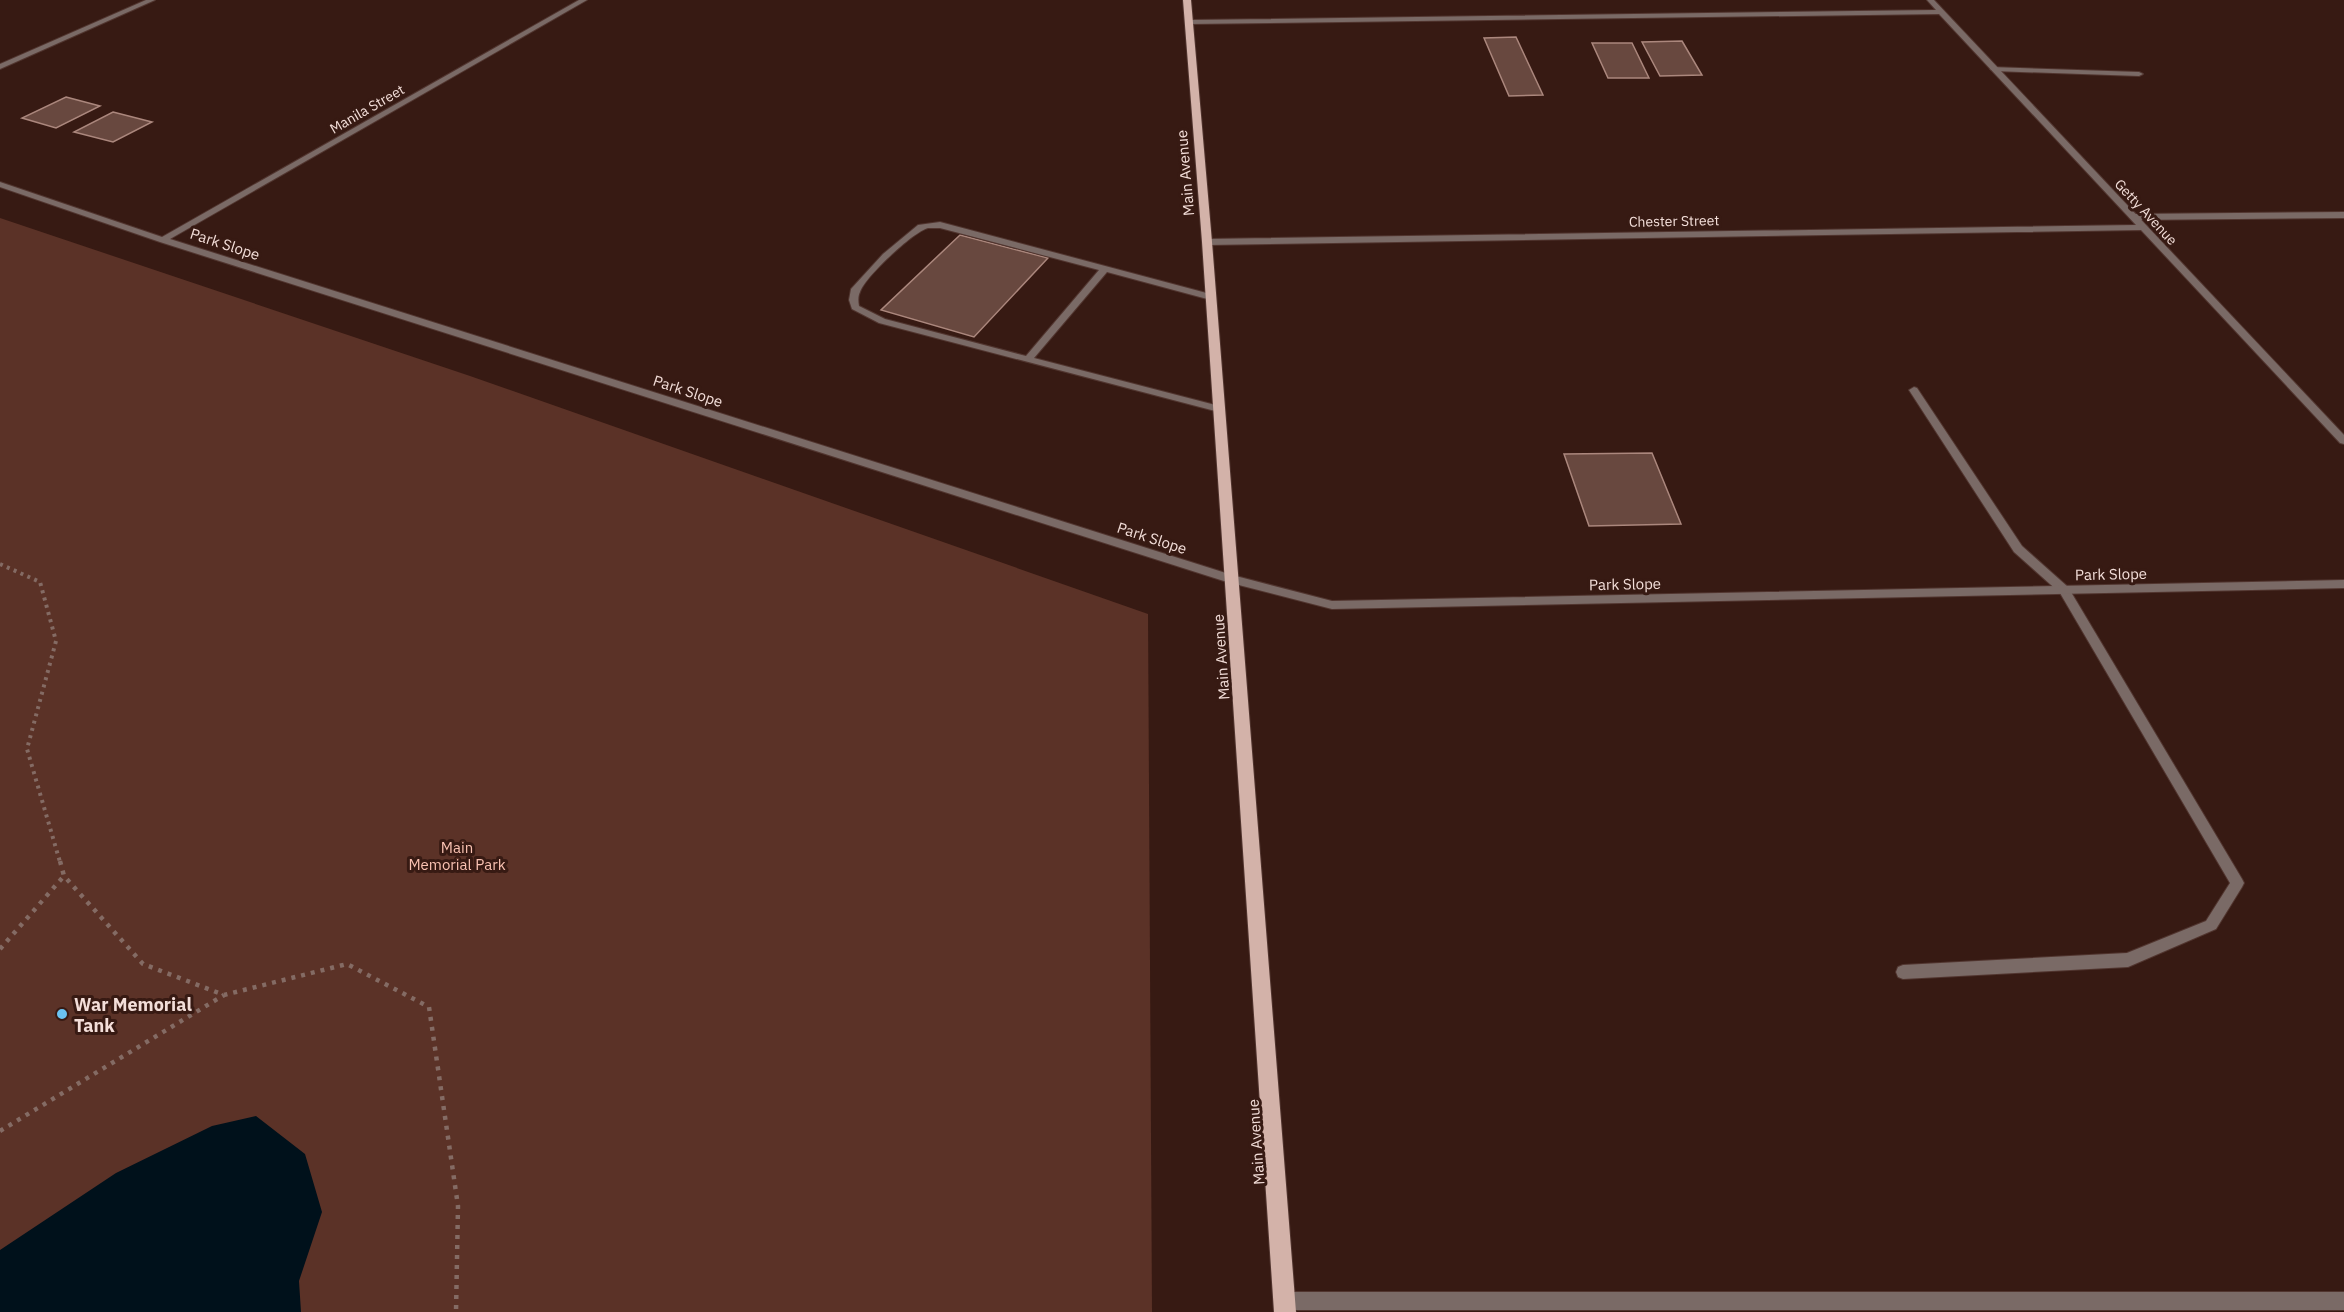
<svg xmlns="http://www.w3.org/2000/svg" width="2344" height="1312" font-family="'IBM Plex Sans',sans-serif">
<style>
.green{fill:#5b3227}
.water{fill:#00111b}
.building{fill:#68483f;stroke:#ab877d;stroke-width:1.5}
.lines{fill:none;stroke-linecap:round;stroke-linejoin:round}
.service-casing{stroke:#51352f;stroke-width:2}
.minor-casing{stroke:#51352f;stroke-width:2}
.primary-casing{stroke:#51352f;stroke-width:2}
.path-far1{stroke:#846b64;stroke-width:4;stroke-dasharray:3 4.5;stroke-linecap:butt}
.path{stroke:#846b64;stroke-width:4.5;stroke-dasharray:4 6;stroke-linecap:butt}
.service{fill:#7a6a66;fill-rule:evenodd}
.minor{fill:#7a6a66;fill-rule:evenodd}
.primary{fill:#d3b2a9;fill-rule:evenodd}
.poi-dot{fill:#6bc3f2;stroke:#371a13;stroke-width:2}
.labels{text-anchor:middle;dominant-baseline:central;stroke-width:6;stroke-linejoin:round;paint-order:stroke}
.far-street-label{font-size:14px;fill:#f3ded9;stroke:#371a13}
.street-label{font-size:15px;fill:#f3ded9;stroke:#371a13}
.park-label{font-size:15px;fill:#fac2b2;stroke:#371a13}
.near-poi-label{font-size:18px;font-weight:bold;fill:#f3ded9;stroke:#371a13;text-anchor:start}
</style>
<rect width="100%" height="100%" fill="#371a13"/>
<polygon class="green" points="0,218 470,376 1148,614 1152,1312 0,1312"/>
<polygon class="water" points="256,1116 305,1154 322,1212 299,1281 301,1312 0,1312 0,1250 116,1173 212,1126"/>
<g class="building">
<polygon points="1516,37 1543,95 1509,96 1484,38"/>
<polygon points="1682,41 1702,75 1660,76 1642,42"/>
<polygon points="1592,43 1632,43 1649,78 1608,78"/>
<polygon points="66,97 100,106 56,128 22,118"/>
<polygon points="113,112 152,122 113,142 74,132"/>
<polygon points="960,235 1048,258 974,337 881,310"/>
<polygon points="1652,453 1681,524 1589,526 1564,454"/>
</g>
<g class="lines">
<g class="service-casing">
<g id="service">
<polygon points="1991,67 2139,72 2143,74 2139,76 1994,71 1990,69"/>
<polygon points="2344,212 2344,218 2133,220 2129,217 2133,214"/>
<path d="M940,222l274,73 2,2 -5,3 -104,-28 -73,86 189,49v4l-4,1 -340,-89 -27,-14 -3,-9 2,-11 32,-35 35,-29zM928,228h12l159,42 -73,86 -141,-37 -26,-13c-1,-5 -1,-10 1,-14 5,-15 53,-60 68,-64z"/>
<polygon points="1914,387 1917,388 2022,546 2068,587 2242,879 2244,883 2242,887 2216,929 2128,967 1903,979 1898,977 1896,972 1898,967 1903,965 2127,953 2206,921 2230,883 2060,593 2014,552 1909,390"/>
</g>
</g>
<g class="minor-casing">
<g id="minor">
<polygon points="146,0 155,0 0,69 0,64"/>
<polygon points="579,0 587,0 170,239 1232,575 1332,601 2344,580 2344,588 1332,609 1227,582 160,242 0,187 0,182 162,237"/>
<polygon points="1927,0 1934,0 2344,435 2344,444 2340,443 2141,230 1207,245 1203,242 1207,239 2136,225 1939,14 1189,24 1186,22 1189,20 1936,10"/>
<polygon points="1284,1292 2344,1292 2344,1310 1284,1310 1278,1307 1275,1301 1278,1295"/>
</g>
</g>
<g class="primary-casing">
<polygon id="primary" points="1183,0 1191,0 1212,242 1296,1312 1274,1312 1202,242"/>
</g>
<polyline class="path-far1" points="0,564 40,582 56,641 27,749 60,862"/>
<g class="path">
<polyline points="60,861 64,876 143,964 224,995 347,964 429,1007 458,1206 456,1312"/>
<polyline points="0,949 64,876"/>
<polyline points="0,1131 224,995"/>
</g>
<use href="#service" class="service"/>
<use href="#minor" class="minor"/>
<use href="#primary" class="primary"/>
</g>
<circle class="poi-dot" cx="62" cy="1014" r="6"/>
<g class="labels">
<g class="far-street-label">
<text transform="translate(367 109) rotate(-30)">Manila Street</text>
<text transform="translate(2146 212) rotate(47)">Getty Avenue</text>
<text transform="translate(1674 221) rotate(-1)">Chester Street</text>
</g>
<g class="street-label">
<text transform="translate(1185 173) rotate(-95)">Main Avenue</text>
<text transform="translate(225 244) rotate(18)">Park Slope</text>
<text transform="translate(688 391) rotate(18)">Park Slope</text>
<text transform="translate(1152 538) rotate(18)">Park Slope</text>
<text transform="translate(2111 574) rotate(-1)">Park Slope</text>
<text transform="translate(1625 584) rotate(-1)">Park Slope</text>
<text transform="translate(1221 657) rotate(-94)">Main Avenue</text>
<text transform="translate(1256 1142) rotate(-94)">Main Avenue</text>
</g>
<g class="park-label">
<text x="457" y="847">Main<tspan x="457" dy="17">Memorial Park</tspan></text>
</g>
<g class="near-poi-label">
<text x="74" y="1004">War Memorial<tspan x="74" dy="21">Tank</tspan></text>
</g>
</g>
</svg>
